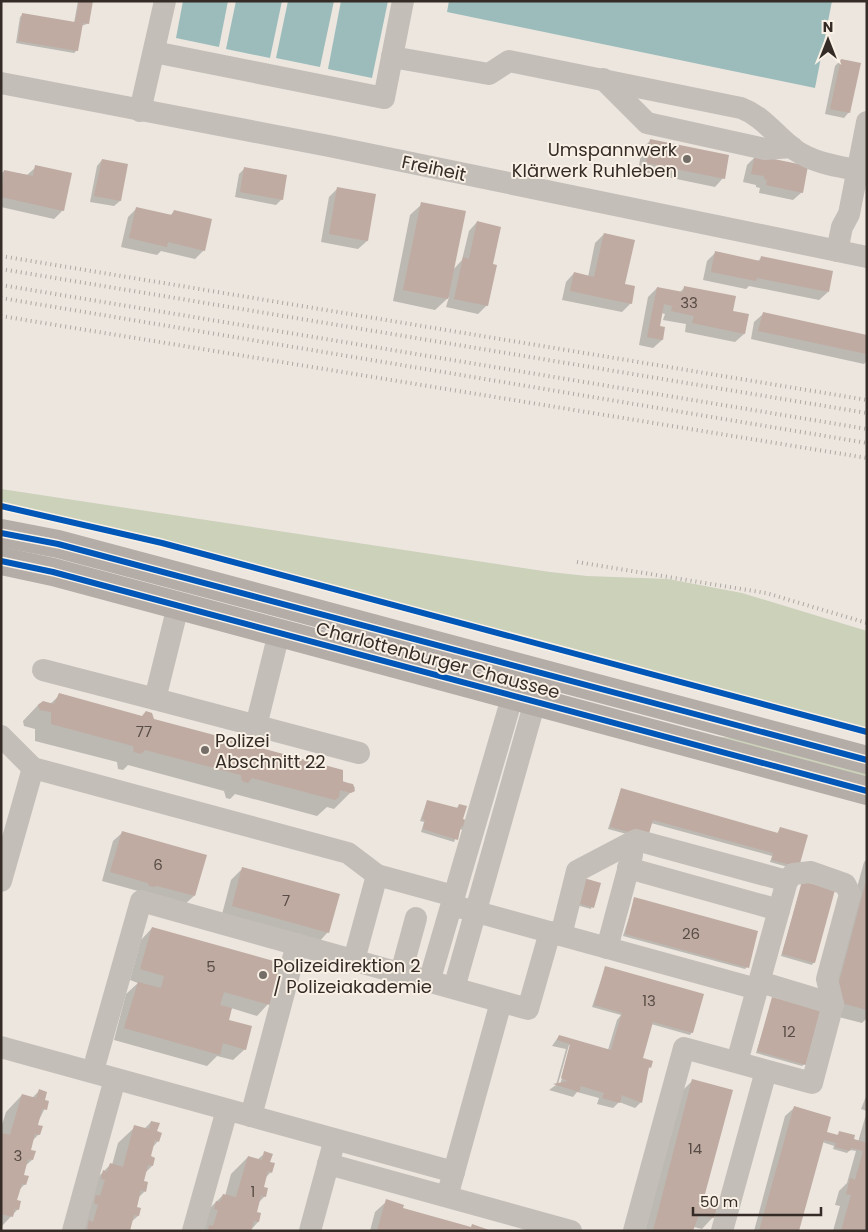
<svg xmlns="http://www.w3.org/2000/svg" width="868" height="1232" font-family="Poppins,sans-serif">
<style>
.green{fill:#ccd1ba}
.water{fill:#9cbcbc}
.shadow{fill:#0003;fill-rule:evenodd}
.building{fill:#bfaba1}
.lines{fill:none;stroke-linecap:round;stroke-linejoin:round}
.minor{stroke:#c4beb9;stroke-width:22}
.major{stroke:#b3aca7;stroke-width:28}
.rail{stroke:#aca7a3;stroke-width:4;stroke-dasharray:1 4;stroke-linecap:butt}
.cycleway-casing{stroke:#f9f1e6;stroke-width:9}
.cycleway{stroke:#0057b8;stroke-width:6}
.poi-dot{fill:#756d67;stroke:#f9f1e6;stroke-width:2}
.labels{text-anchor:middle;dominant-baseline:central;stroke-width:4;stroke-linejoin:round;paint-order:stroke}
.number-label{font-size:15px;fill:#584c46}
.poi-label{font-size:18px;fill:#352c27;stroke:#f9f1e6;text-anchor:start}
.street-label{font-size:18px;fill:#352c27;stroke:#f9f1e6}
</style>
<rect width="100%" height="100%" fill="#ece6df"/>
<g class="green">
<polygon points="1,489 550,572 587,576 668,579 742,593 867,631 867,729 146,535 1,503"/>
<polygon points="711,736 757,740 867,770 867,780"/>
</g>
<g class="water">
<polygon points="183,1 228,1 219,47 176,38"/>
<polygon points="236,1 282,1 270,58 226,49"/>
<polygon points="288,1 334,1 320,67 276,58"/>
<polygon points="341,1 388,1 372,78 328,69"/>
<polygon points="449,1 832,1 815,88 447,12"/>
</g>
<g class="shadow">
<polygon points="78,1 91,1 87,24 81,26 77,50 74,53 16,43 20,17 23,14 74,23"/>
<polygon points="841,60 849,112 844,118 825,114 835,66"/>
<polygon points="651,140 723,178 715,187 638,171 642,149"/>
<polygon points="755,157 802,192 793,200 759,193 760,188 756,187 756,185 743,182 747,165"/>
<polygon points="102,160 120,201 114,206 90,202 97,166"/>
<polygon points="36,167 63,210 54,219 1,207 1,174 4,171 27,175"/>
<polygon points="245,168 282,199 276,205 235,197 239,174"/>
<polygon points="338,188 367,241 358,249 321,242 329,197"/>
<polygon points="422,204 453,270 462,260 469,231 477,222 492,265 487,305 478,314 446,307 449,297 435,310 393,301 410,215"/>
<polygon points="137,208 170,216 174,211 204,250 195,259 161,251 157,255 121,247 128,217"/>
<polygon points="604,234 624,285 634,287 630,304 622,312 562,300 566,282 574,273 588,277 595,243"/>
<polygon points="715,253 758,261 761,258 828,292 819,300 749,286 746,289 703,280 707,261"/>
<polygon points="685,287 732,312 744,334 735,342 685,332 686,324 663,320 665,314 661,313 658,327 662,340 653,348 639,345 648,297 657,288 679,293"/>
<polygon points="763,314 867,336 867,361 864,364 751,339 754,322"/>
<polygon points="60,695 260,749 353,785 355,788 334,809 327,807 317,816 235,794 230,799 226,798 224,791 128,765 123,770 118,769 117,762 35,741 35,729 24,726 23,721 39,704 43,702 50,704"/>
<polygon points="621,789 777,834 780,828 795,869 770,862 772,856 651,823 645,839 608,829"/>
<polygon points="427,801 456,809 459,805 462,820 467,822 463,830 459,829 454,842 421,832 424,822 420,821"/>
<polygon points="122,833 194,896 185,904 102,881 113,841"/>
<polygon points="867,859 867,1018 862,1023 823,1013 864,862"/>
<polygon points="243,868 328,932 317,944 221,918 231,880"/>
<polygon points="802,883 814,962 812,965 781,956"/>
<polygon points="599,884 591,909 576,905"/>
<polygon points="635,899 747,967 745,969 623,936"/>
<polygon points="152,928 268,1004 257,1016 231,1008 228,1020 245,1049 233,1060 217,1056 207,1066 114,1040 126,994 138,983 130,980 141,940"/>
<path d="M605,968l87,64 -2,3 -39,-11 -10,35 9,8 -4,4 -5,31 -6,6 -16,-6 -6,6 -16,-4 2,-6 -22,-6 -4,5 -24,-7 7,-5 10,-36 -14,-3 7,-10 49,14 9,-30 4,-5 -29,-8zM569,1045h2l-11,40 -2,-1z"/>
<polygon points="773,998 805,1064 802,1066 756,1053"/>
<polygon points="692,1081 700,1206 713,1217 702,1229 694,1227 692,1231 645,1231 681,1092"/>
<polygon points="39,1091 43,1101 48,1102 36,1126 39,1134 32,1141 30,1150 32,1160 25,1166 23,1176 25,1184 19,1190 16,1201 18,1209 1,1227 1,1128 6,1112 22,1095 32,1098"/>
<polygon points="867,1094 867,1111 861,1109"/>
<polygon points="794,1108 824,1136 837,1135 840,1133 858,1142 867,1111 867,1231 833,1231 840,1206 835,1205 839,1191 847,1183 856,1151 850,1150 847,1153 833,1149 834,1146 822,1142 798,1231 754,1231 785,1116"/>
<polygon points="151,1122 158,1141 152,1148 149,1157 152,1166 145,1173 142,1182 145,1191 138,1198 135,1207 138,1216 131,1222 129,1231 80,1231 87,1188 110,1165 112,1165 118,1143 135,1127 144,1129"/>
<polygon points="265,1153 271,1172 265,1178 262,1188 265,1196 258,1203 255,1212 260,1214 258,1222 250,1231 201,1231 206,1212 223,1195 225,1196 231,1174 248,1157 257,1160"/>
<polygon points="387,1201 401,1208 470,1228 488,1231 370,1231 375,1212"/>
</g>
<g class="building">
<polygon points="79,1 93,1 89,24 83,23 78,51 18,41 22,13 75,22"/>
<polygon points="841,59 861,63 850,113 830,109"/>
<polygon points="650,139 729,155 725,179 646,163"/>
<polygon points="755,155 808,166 803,193 766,185 767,180 764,179 764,176 751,174"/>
<polygon points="102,159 128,164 121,201 94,196"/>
<polygon points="35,165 72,173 64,211 1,197 4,170 33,176"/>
<polygon points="244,167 287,175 283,200 240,192"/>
<polygon points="337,187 376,194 368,241 329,234"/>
<polygon points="421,202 466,211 448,299 403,290"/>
<polygon points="136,207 172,215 174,210 212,219 205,251 168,242 167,247 129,238"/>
<polygon points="477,221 501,227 493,264 497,265 488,306 454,299 463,257 469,259"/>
<polygon points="604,233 635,240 625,284 635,286 632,304 570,291 574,272 594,277"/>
<polygon points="715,251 760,261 761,256 833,271 829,292 757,278 756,281 711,272"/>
<polygon points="684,286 736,296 733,311 749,314 745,334 692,323 694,316 671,311 672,306 664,304 660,326 665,327 663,340 647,337 657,287 683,292"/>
<polygon points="763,312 867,335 867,354 758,331"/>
<polygon points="59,693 142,716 146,711 152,713 154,719 248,744 253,740 259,741 261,748 343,770 343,782 353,784 355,791 351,793 340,790 339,797 335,800 252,778 248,783 242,781 241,775 145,750 141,754 134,752 133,746 51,724 51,712 40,710 38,705 43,701 54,704"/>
<polygon points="621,788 778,833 780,827 808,835 799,867 772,860 773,853 653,820 648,837 610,827"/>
<polygon points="427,800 458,808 459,804 467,806 463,819 469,821 467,828 461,826 458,840 423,829 425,820 422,819"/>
<polygon points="122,831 207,855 195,896 157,886 154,887 149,886 148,883 110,872"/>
<polygon points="242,867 340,894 329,933 232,906"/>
<polygon points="584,878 601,883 594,908 577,903"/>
<polygon points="802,881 835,890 815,963 782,954"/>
<polygon points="866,881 867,882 867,1010 834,1001"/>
<polygon points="634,897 758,931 749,968 625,934"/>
<polygon points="152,927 281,963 270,1005 224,992 220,1005 232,1008 229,1020 252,1026 246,1050 223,1043 220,1055 124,1028 138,982 161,988 164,976 140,969"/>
<polygon points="605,966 704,994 693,1033 653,1022 643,1058 653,1061 651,1068 649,1067 642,1103 622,1095 620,1103 602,1098 604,1093 581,1086 579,1092 553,1084 568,1081 561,1078 570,1044 557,1040 559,1035 611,1050 622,1013 594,1005"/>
<polygon points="772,997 821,1010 806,1065 757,1051"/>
<polygon points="692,1079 733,1090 702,1205 717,1209 714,1218 699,1214 693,1231 653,1231"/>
<polygon points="39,1089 47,1092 45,1100 49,1101 47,1110 42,1109 38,1125 43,1126 40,1135 35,1134 31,1150 36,1151 33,1160 28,1159 24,1175 29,1176 26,1185 22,1184 17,1200 21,1201 19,1210 15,1209 13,1217 1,1214 1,1133 10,1135 22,1094 36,1098"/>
<polygon points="794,1106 831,1117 827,1132 838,1135 839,1131 855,1135 854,1139 867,1143 867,1231 841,1231 851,1195 846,1194 850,1178 855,1180 863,1151 851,1148 850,1151 835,1147 836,1143 824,1140 799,1231 759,1231"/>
<polygon points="151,1121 160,1123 157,1131 162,1133 159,1142 155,1140 151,1156 155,1158 153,1166 148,1165 144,1181 148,1182 146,1192 141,1190 137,1207 141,1208 139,1216 134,1215 130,1231 91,1231 87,1229 89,1220 93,1222 98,1205 94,1203 96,1195 100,1196 105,1180 101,1179 103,1170 107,1172 110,1163 123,1167 134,1125 149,1129"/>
<polygon points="264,1151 273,1154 270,1162 275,1163 272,1173 268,1171 264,1187 268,1188 266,1197 261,1196 257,1212 261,1213 259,1222 254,1221 251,1231 208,1231 209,1225 213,1226 218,1210 214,1209 216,1201 220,1202 223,1194 236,1197 248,1156 262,1160"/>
<polygon points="386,1199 404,1205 403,1208 471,1227 472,1224 492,1231 377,1231"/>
</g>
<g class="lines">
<g class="minor">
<polyline points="154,52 384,98 403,1"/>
<path d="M392,57l97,17 20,-13 232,47c22,8 35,28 54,42 19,13 41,16 62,20"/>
<polyline points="603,79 647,123 765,149 792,147"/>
<polyline points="1,83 329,146 867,257"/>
<polyline points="140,111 165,1"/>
<polyline points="837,251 842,227 849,214 867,122"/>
<polyline points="43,670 155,699 178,606"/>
<polyline points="155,699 359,753"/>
<polyline points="256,726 279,633"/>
<polyline points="1,736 33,768 348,853 377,875 454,896"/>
<polyline points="628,868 779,910"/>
<polyline points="1,881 33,768"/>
<polyline points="462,908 757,989"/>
<polyline points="561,935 577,871 636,840 787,881"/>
<polyline points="607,948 632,855"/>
<polyline points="354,960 377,875"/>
<polyline points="401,973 416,918"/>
<polyline points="429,982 521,667"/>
<polyline points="760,982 833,1004"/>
<polyline points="454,988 543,673"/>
<polyline points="1,1047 454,1172"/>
<polyline points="96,1060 141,901 528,1009 550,932"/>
<polyline points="251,1116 297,944"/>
<polyline points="328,1164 571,1231"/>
<polyline points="450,1186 501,1002"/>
<polyline points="73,1231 115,1079"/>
<polyline points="193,1231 227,1110"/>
<polyline points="310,1231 332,1150"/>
<polyline points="634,1231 684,1048 812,1083 833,1004 827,979 850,894 845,884 811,872 793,874 787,881 737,1062"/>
<polyline points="722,1231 766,1071"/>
</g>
<g class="major">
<polyline points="1,533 58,544 867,760"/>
<polyline points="1,561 53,572 867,791"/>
</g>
<g class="rail">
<polyline points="1,256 867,400"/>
<polyline points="1,269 867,413"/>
<polyline points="1,285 867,429"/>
<polyline points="1,298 867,443"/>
<polyline points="1,316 867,458"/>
<polyline points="577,562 766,593 867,623"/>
</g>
<g class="cycleway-casing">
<g id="cycleway">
<polyline points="1,506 162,543 867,732"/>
<polyline points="1,533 58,544 867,760"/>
<polyline points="1,561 53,572 867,791"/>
</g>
</g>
<use href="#cycleway" class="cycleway"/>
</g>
<g class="poi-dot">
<circle cx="687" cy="159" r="5"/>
<circle cx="205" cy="750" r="5"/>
<circle cx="263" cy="975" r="5"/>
</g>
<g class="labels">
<g class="number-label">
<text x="689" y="302">33</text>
<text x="144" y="731">77</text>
<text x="158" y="864">6</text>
<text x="286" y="900">7</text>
<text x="691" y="933">26</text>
<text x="211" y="966">5</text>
<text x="649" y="1000">13</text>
<text x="789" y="1031">12</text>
<text x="695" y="1148">14</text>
<text x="18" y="1155">3</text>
<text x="253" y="1191">1</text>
</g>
<g class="poi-label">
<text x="677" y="149" text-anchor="end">Umspannwerk<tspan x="677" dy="21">Klärwerk Ruhleben</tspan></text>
<text x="215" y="740">Polizei<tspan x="215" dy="21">Abschnitt 22</tspan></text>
<text x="273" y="965">Polizeidirektion 2<tspan x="273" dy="21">/ Polizeiakademie</tspan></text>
</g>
<g class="street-label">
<text transform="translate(434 168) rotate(12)">Freiheit</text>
<text transform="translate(438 660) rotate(15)">Charlottenburger Chaussee</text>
</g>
</g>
<rect width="868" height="1232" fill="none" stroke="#352c27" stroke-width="5"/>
<g transform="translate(828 40)" stroke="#f9f1e6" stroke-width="4" paint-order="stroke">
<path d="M0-4L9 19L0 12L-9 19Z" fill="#352c27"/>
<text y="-8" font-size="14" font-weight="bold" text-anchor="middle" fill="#352c27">N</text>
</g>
<path d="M693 1207v8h128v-8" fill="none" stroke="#352c27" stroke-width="2.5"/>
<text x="700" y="1207" font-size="15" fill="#352c27" stroke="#f9f1e6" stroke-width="4" paint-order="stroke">50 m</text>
</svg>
